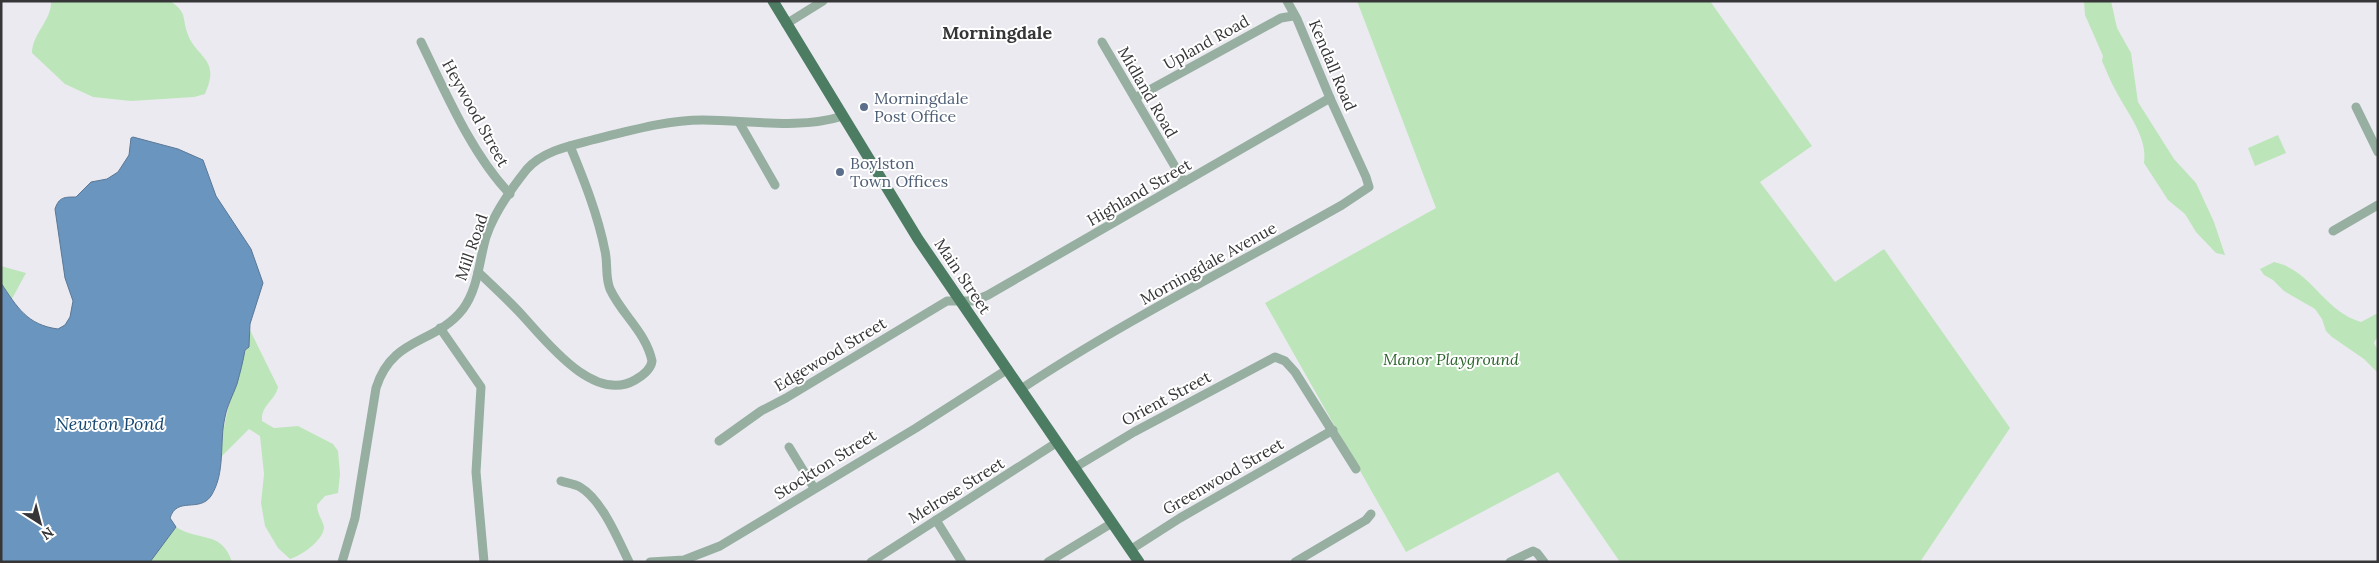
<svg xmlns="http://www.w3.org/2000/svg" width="2379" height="563" font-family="Lora,serif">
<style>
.green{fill:#bce6b9}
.water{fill:#6a95be;stroke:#5a7896}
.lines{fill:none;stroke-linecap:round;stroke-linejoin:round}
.minor{stroke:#96afa0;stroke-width:9}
.major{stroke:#4c7c62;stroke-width:11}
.service-dot{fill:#5c6f8a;stroke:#fff;stroke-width:2}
.labels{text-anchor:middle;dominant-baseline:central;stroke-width:4;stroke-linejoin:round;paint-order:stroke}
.street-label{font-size:16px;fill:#363639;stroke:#fff}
.service-label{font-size:16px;fill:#4e5e75;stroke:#fff;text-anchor:start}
.park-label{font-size:16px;font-style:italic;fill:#2a642a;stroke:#fff}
.neighbourhood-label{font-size:18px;font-weight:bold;fill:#363639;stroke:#fff}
.water-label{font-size:18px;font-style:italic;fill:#174770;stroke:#fff}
</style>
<rect width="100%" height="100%" fill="#eceaf1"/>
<g class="green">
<path d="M51,1l121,1c15,12 10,14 15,30 8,26 35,26 18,62l-11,3 -63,4 -38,-4 -28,-13 -33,-31c0,-19 20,-33 19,-52z"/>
<polygon points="1357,1 1710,1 1812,146 1760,182 1835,282 1884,249 2010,428 1920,562 1620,562 1558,472 1406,552 1265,303 1436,208"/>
<path d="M2084,1h27l6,27 14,25 7,49 36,57 22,24 18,39 11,33 -9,-2 -20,-21 -11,-18 -17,-14 -24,-37c4,-25 -16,-49 -27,-70 -6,-10 -10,-21 -15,-32l1,-5 -18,-41z"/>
<polygon points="2278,135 2286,153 2255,166 2248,148"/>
<path d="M2274,262c38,8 48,48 87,60l17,-9v22l-4,8 4,8v22l-14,-14 -32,-22 -6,-6 -4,-12 -7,-10 -31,-18 -11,-11 -9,-5 -4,-6z"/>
<polygon points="1,266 26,273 1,319"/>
<path d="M250,330l28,57c-3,14 -17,18 -16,34l12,7 24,-2 35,18 5,7 2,23 -2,19 -13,3 -8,9c0,9 6,15 7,22 0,13 -23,29 -34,32l-12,-11 -13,-22 -4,-23 3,-29 -4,-38 -11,-7 -27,27c-1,-37 14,-70 23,-106l4,-3z"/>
<path d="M176,527c23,15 46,3 56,35h-82z"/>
</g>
<path class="water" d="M133,137l45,12 25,11 13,36 35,53 12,34 -13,41 -1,23 -4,3c-2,12 -5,23 -8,34 -4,11 -10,22 -12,33 -6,26 1,55 -14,79 -12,17 -34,0 -41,22l6,9 -26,35h-149v-279c16,24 26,42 57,46l7,-4 5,-8 3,-16 -8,-23 -10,-69c4,-12 9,-12 21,-12l15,-15 16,-3 11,-7 11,-17 2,-17z"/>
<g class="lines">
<g class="minor">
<polyline points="786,24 823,1"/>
<path d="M421,42c24,49 51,113 89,152"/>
<polyline points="1102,42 1184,182"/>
<polyline points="1135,98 1281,18 1293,16"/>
<polyline points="2356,107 2378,152"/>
<polyline points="739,122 775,185"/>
<polyline points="2333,231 2378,205"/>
<path d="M478,272c15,14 30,28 44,43 24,26 72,89 113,65 7,-4 16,-10 17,-19 -6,-29 -30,-46 -42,-72 -5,-12 -2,-25 -5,-38 -7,-36 -21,-71 -35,-105"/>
<polyline points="440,328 481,387 476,472 484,562"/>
<path d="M1021,389c101,-67 215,-124 321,-184l27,-18 -3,-10 -36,-79 -33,-79 -10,-18"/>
<polyline points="719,441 761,411 786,398 932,310 947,301 974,301 988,295 1330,98"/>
<polyline points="789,447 814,488"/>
<polyline points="1074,468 1134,432 1275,357 1285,361 1295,372 1356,469"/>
<path d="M561,481c6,2 14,3 19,6 22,13 38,52 49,75"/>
<polyline points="936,520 962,562"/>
<polyline points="1130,550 1180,518 1333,430"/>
<path d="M342,562l13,-44 21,-130c16,-52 59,-43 87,-79 15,-20 16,-48 23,-72 8,-24 25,-48 41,-68 16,-18 42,-23 65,-29 37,-9 73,-20 111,-20 46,0 95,10 140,-4"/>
<polyline points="650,562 684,560 720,546 916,428 1008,369"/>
<polyline points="871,562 1056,443"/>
<polyline points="1048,562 1112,523"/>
<polyline points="1295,562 1366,520 1371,514"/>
<polyline points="1510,562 1533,551 1537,553 1544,562"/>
</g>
<polyline class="major" points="773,1 918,239 1139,562"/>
</g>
<g class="service-dot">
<circle cx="864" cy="107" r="5"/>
<circle cx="840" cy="172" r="5"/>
</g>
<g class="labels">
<g class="street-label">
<text transform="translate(1206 42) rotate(-29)">Upland Road</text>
<text transform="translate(1333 65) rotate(67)">Kendall Road</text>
<text transform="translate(1148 92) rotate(60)">Midland Road</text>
<text transform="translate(476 113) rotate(61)">Heywood Street</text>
<text transform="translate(1139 192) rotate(-30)">Highland Street</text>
<text transform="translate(471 247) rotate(-71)">Mill Road</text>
<text transform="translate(1208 263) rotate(-29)">Morningdale Avenue</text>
<text transform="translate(963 276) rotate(56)">Main Street</text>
<text transform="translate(830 354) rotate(-31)">Edgewood Street</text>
<text transform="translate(1166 398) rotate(-28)">Orient Street</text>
<text transform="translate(825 464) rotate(-32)">Stockton Street</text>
<text transform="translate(1223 476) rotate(-30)">Greenwood Street</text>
<text transform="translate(956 490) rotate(-32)">Melrose Street</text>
</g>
<g class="service-label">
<text x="874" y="98">Morningdale<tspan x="874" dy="18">Post Office</tspan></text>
<text x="850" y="163">Boylston<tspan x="850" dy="18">Town Offices</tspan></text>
</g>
<g class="park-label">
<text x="1451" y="359">Manor Playground</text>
</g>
<g class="neighbourhood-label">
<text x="997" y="32">Morningdale</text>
</g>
<g class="water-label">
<text x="110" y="423">Newton Pond</text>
</g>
</g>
<rect width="2379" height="563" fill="none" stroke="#363639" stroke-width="5"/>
<g transform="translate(40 523) rotate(144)" stroke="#ffffff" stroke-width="4" paint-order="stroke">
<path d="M0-4L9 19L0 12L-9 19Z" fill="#363639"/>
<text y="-8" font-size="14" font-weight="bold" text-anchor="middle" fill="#363639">N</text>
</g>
</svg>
